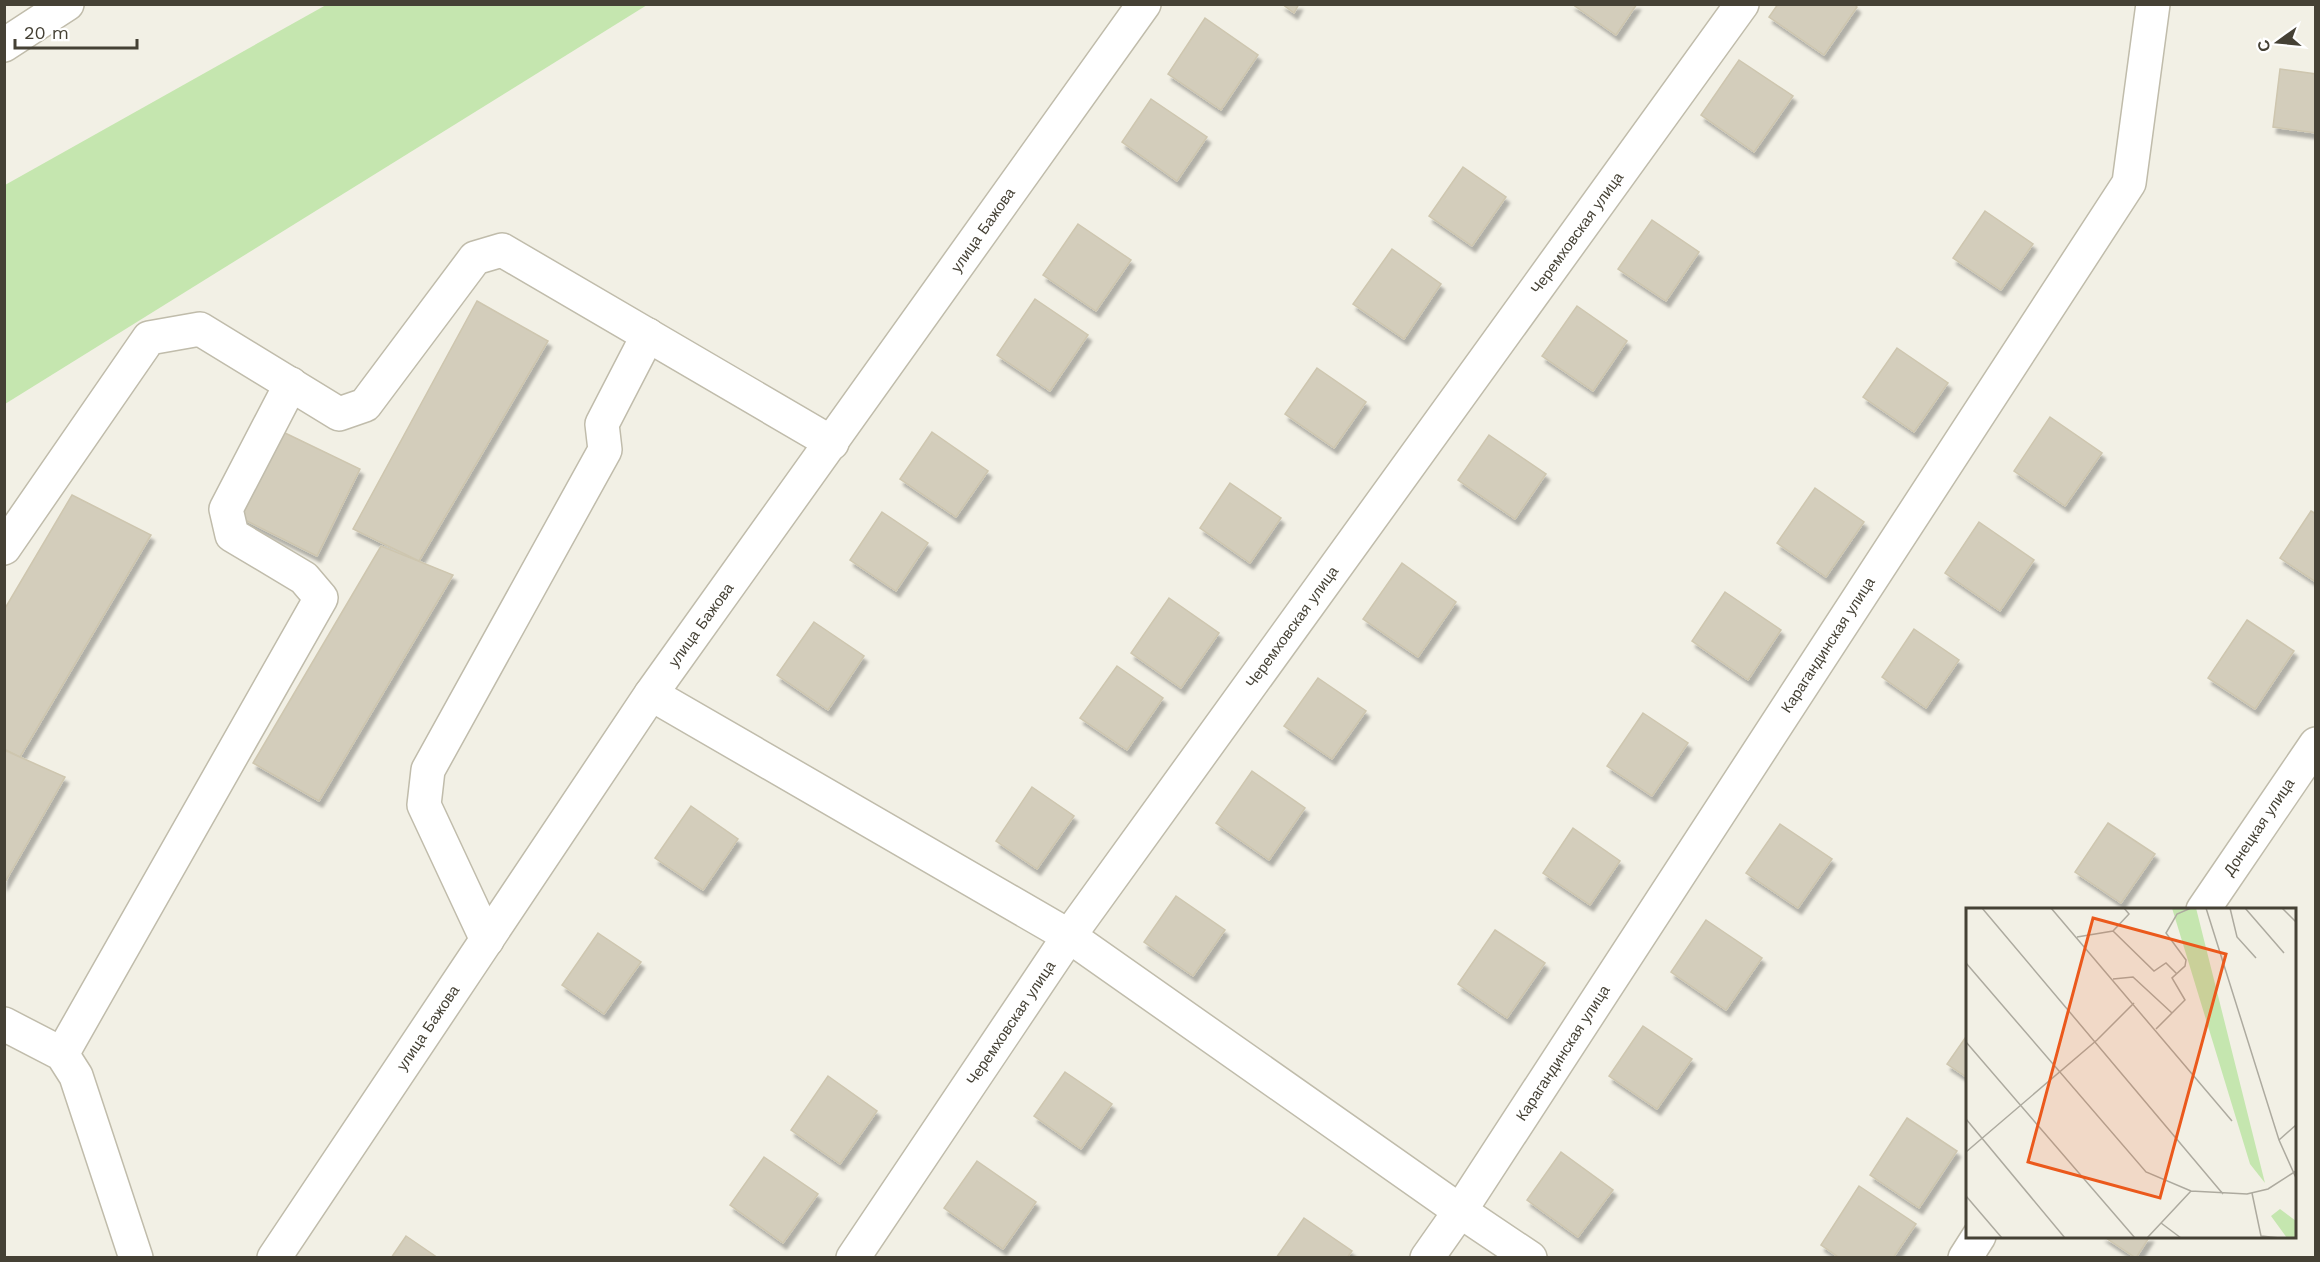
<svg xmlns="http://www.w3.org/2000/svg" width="2320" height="1262" font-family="'Work Sans',sans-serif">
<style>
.green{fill:#c5e6af}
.building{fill:#d3cdbb;stroke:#cec6af;stroke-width:1.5;filter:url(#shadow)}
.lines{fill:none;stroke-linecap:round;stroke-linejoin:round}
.minor-casing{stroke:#c0bcab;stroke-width:36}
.minor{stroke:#fff;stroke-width:33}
.labels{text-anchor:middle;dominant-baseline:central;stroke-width:6;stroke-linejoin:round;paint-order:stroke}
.street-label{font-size:15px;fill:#454135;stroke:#fff}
.inset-road{fill:none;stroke:#adaa9f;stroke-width:1.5}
.view{fill:#eb591c;fill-opacity:0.15;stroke:#eb591c;stroke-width:3}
.inset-edge{fill:none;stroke:#454135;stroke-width:3}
</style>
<defs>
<filter id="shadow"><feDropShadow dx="3.5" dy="6" stdDeviation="1.5" flood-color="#0004"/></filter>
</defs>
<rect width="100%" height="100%" fill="#f2f0e5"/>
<polygon class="green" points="326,5 647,5 5,404 5,185"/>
<g class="building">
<polygon points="1282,4 1299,4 1294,13"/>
<polygon points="1572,4 1637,4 1616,35"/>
<polygon points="1778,4 1854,4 1857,7 1824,55 1769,17"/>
<polygon points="1205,18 1258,55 1221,110 1168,74"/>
<polygon points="1739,60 1793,96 1754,152 1701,115"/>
<polygon points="2280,69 2316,74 2316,133 2273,127"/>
<polygon points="1151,99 1207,137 1177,181 1122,142"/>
<polygon points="1463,167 1506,197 1472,246 1429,216"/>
<polygon points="1985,211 2033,244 2001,290 1953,258"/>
<polygon points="1652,220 1699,252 1666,301 1618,269"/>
<polygon points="1078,224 1131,260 1096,311 1043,275"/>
<polygon points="1392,249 1441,284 1404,339 1353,304"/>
<polygon points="1035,299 1088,335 1050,391 997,355"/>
<polygon points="477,301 548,341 419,561 353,529"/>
<polygon points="1577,306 1627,341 1593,391 1542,356"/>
<polygon points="1897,348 1948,383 1914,432 1863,397"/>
<polygon points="1317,368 1366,402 1334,448 1285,414"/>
<polygon points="2050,417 2102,453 2065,506 2014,471"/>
<polygon points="283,432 360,469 317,556 241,518"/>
<polygon points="932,432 988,471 956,517 900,479"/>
<polygon points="1489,435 1546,474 1515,519 1458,480"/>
<polygon points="1230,483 1281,518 1250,563 1200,528"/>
<polygon points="1815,488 1864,522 1826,577 1777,543"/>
<polygon points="72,495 151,535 20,757 4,749 4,610"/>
<polygon points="2311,511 2316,514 2316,582 2280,558"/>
<polygon points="882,512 928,543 896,591 850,560"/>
<polygon points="1979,522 2034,560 2000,611 1945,573"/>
<polygon points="381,546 453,575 319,801 253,763"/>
<polygon points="1402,563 1456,602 1418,657 1363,619"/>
<polygon points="1725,592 1781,630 1748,680 1692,641"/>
<polygon points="1169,598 1219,633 1181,688 1131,653"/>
<polygon points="2247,620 2294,651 2255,709 2208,678"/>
<polygon points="814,622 864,656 828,710 777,675"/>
<polygon points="1914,629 1959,660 1926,708 1882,677"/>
<polygon points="1117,666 1163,698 1127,750 1080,718"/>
<polygon points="1318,678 1366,711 1332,759 1284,726"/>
<polygon points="1643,713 1688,743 1652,796 1607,766"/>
<polygon points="4,750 65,777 4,884"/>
<polygon points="1252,771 1305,808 1269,860 1216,823"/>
<polygon points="1032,787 1074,816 1037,869 996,841"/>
<polygon points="691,806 738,839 703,890 655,858"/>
<polygon points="2108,823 2155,854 2121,903 2075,872"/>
<polygon points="1780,824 1832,859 1798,908 1746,873"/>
<polygon points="1573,828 1620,861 1590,905 1543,873"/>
<polygon points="1176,896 1225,930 1193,976 1144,942"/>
<polygon points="1706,920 1762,958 1726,1010 1671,972"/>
<polygon points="1495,930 1545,963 1507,1018 1458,984"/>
<polygon points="598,933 641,962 604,1014 562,985"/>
<polygon points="1643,1026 1692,1059 1657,1109 1609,1076"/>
<polygon points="1968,1034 1968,1078 1947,1064"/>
<polygon points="1065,1072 1112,1104 1081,1149 1034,1116"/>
<polygon points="828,1076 877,1111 840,1164 791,1130"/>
<polygon points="1907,1118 1957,1151 1919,1208 1870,1175"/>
<polygon points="1561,1152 1613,1190 1578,1237 1527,1200"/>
<polygon points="764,1157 818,1194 783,1243 730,1205"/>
<polygon points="977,1161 1036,1202 1003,1249 944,1208"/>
<polygon points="1859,1186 1916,1224 1893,1258 1840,1258 1821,1245"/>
<polygon points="1304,1218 1352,1251 1347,1258 1276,1258"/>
<polygon points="406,1236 438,1258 391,1258"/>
<polygon points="2103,1236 2150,1236 2136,1258"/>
</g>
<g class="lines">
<g class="minor-casing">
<g id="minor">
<polyline points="4,45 67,4"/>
<polyline points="4,548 149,338 200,329 339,414 365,405 475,258 502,250 832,443"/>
<polyline points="651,694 1069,936 1460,1211 1530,1258"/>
<polyline points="2203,910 2316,744"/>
<polyline points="487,940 424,805 428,770 605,450 602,424 648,335"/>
<polyline points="4,1024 62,1054 76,1076 136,1258"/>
<polyline points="62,1054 321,598 304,578 232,535 226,509 291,384"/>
<polyline points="274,1258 651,694 1144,4"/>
<polyline points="853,1258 1069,936 1742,4"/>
<polyline points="1427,1258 1460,1211 2129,183 2153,4"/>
<polyline points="1965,1258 1979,1236"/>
</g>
</g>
<use href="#minor" class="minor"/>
</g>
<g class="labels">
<g class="street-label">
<text transform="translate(983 230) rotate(-55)">улица Бажова</text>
<text transform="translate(1577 233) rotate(-54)">Черемховская улица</text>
<text transform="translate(701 625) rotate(-54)">улица Бажова</text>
<text transform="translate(1292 627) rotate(-54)">Черемховская улица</text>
<text transform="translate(1828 645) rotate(-57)">Карагандинская улица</text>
<text transform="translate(2259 827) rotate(-56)">Донецкая улица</text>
<text transform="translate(1011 1023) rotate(-56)">Черемховская улица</text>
<text transform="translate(428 1028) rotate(-56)">улица Бажова</text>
<text transform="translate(1563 1053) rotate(-57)">Карагандинская улица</text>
</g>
</g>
<g transform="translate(1966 908)">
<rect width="330" height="330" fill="#f2f0e5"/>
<path d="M206,0h24l69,275 -15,-19zM314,301l16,12v17h-9l-16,-22z" fill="#c5e6af"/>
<path class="inset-road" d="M16,0l241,286M85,0l181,213M240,0l73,232 17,38M264,0l7,29 19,21M279,0l39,45M316,0l14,14M147,23l41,40 12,-8 11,11M111,29l36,-6 16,-17 -5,-6M0,55l180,209 45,19M147,71l20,-2 39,36M190,121l29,-29 -13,-22 13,-12 1,-6 -20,-27 11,-19 14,-6M0,134l169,196M0,211l99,119M313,232l17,-15M0,244l131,-112 37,-37M286,285l9,43 19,2M0,288l36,42M195,315l20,15M181,330l44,-47 56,3 21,-5 28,-18"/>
<path class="view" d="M127,10l133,36 -66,244 -132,-36z"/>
<rect width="330" height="330" class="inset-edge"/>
</g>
<rect width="2320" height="1262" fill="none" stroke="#454135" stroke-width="12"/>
<g transform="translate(2278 42) rotate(255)" stroke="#ffffff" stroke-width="4.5" paint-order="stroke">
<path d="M0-4.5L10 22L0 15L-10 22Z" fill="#454135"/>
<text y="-9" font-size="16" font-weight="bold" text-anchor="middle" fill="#454135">С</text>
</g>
<path d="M15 39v9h122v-9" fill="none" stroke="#454135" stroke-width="3"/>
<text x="24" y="39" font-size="18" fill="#454135" stroke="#ffffff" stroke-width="4.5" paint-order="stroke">20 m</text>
</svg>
